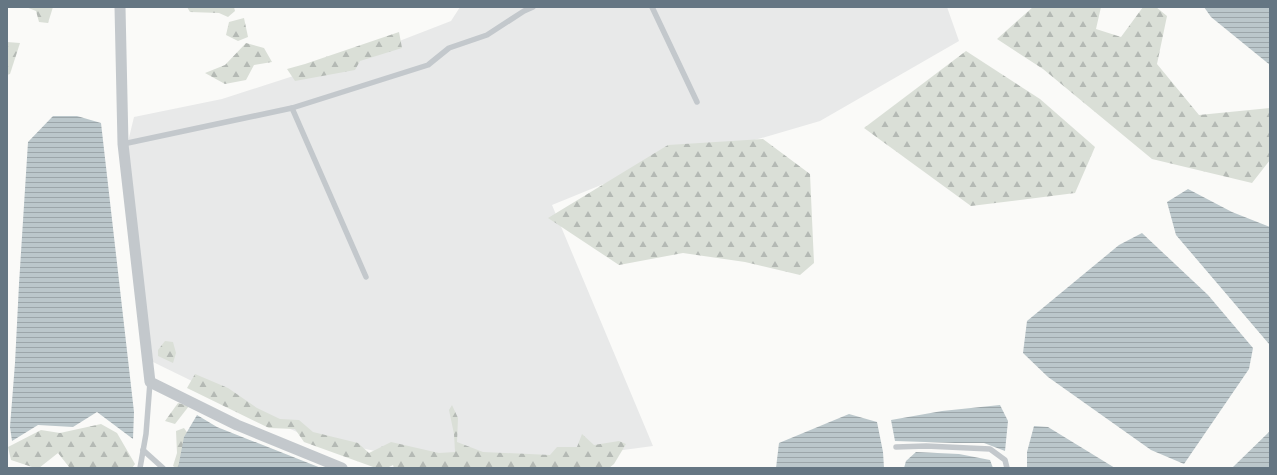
<svg xmlns="http://www.w3.org/2000/svg" width="1277" height="475" font-family="Barlow,sans-serif">
<style>
.built{fill:#e8e9e9}
.forest{fill:url(#forest-firs)}
.water{fill:url(#water-rules)}
.lines{fill:none;stroke-linecap:round;stroke-linejoin:round}
.lane{stroke:#c3c8cc;stroke-width:5.5}
.street{stroke:#c3c8cc;stroke-width:11}
</style>
<defs>
<pattern id="forest-firs" width="22" height="20" patternUnits="userSpaceOnUse"><rect width="22" height="20" fill="#dadfd7"/><path d="M5 1l3.5 6h-7zM16 11l3.5 6h-7z" fill="#b4b9b4"/></pattern>
<pattern id="water-rules" width="6" height="5" patternUnits="userSpaceOnUse"><rect width="6" height="5" fill="#bbc7cb"/><path d="M0 2.5h6" fill="none" stroke="#9ca6aa"/></pattern>
</defs>
<rect width="100%" height="100%" fill="#fafaf8"/>
<polygon class="built" points="460,7 947,7 959,41 820,121 601,185 552,205 653,446 519,464 417,460 305,436 153,362 126,150 134,117 222,99 389,45 451,21"/>
<g class="forest">
<polygon points="26,7 53,7 48,23 39,22 36,11"/>
<polygon points="187,7 234,7 235,11 228,17 219,13 190,12"/>
<polygon points="1033,7 1101,7 1096,29 1121,37 1143,7 1156,7 1167,16 1157,64 1199,115 1270,108 1270,160 1252,183 1152,159 1043,69 997,39"/>
<polygon points="244,18 248,37 238,41 226,35 229,22"/>
<polygon points="399,32 402,48 360,61 355,70 295,81 287,69 305,64"/>
<polygon points="7,42 20,43 10,74 7,75"/>
<polygon points="246,43 264,48 272,62 254,65 246,80 225,84 205,73 225,65"/>
<polygon points="966,51 1040,99 1095,147 1075,193 971,206 864,128"/>
<polygon points="763,139 810,174 814,263 800,275 745,262 683,253 619,265 548,218 668,145"/>
<polygon points="165,341 173,342 176,353 173,363 158,356 158,350"/>
<polygon points="195,374 228,388 257,408 280,419 299,420 313,432 358,443 369,453 391,442 439,453 455,452 454,434 449,410 452,405 458,418 457,442 483,452 550,455 557,447 577,447 582,434 594,445 619,441 626,444 614,464 609,468 394,468 393,465 387,468 376,468 304,442 295,429 269,428 187,388"/>
<polygon points="178,403 189,406 175,424 165,421"/>
<polygon points="101,424 117,433 135,464 132,468 69,467 58,453 39,468 35,468 11,460 8,447 41,430 60,433"/>
<polygon points="184,428 195,444 206,468 176,468 173,466 177,453 176,431"/>
</g>
<g class="water">
<polygon points="1204,7 1270,7 1270,65 1211,17"/>
<polygon points="53,116 77,116 101,123 134,412 133,439 97,412 73,427 38,425 12,441 10,427 15,363 19,284 28,142"/>
<polygon points="1188,189 1232,212 1270,227 1270,344 1269,344 1176,235 1167,202"/>
<polygon points="1142,233 1208,295 1253,348 1249,369 1184,464 1151,450 1048,377 1023,353 1027,321 1119,245"/>
<polygon points="1000,405 1008,421 1005,451 984,443 955,443 895,441 891,420 942,411"/>
<polygon points="849,414 877,422 883,452 884,468 776,468 779,443"/>
<polygon points="197,415 217,427 321,468 178,468 184,437"/>
<polygon points="1034,426 1048,427 1115,468 1027,468 1027,452"/>
<polygon points="1270,431 1270,468 1232,468"/>
<polygon points="916,452 959,454 990,460 993,468 904,468 906,461"/>
</g>
<g class="lines">
<g class="lane">
<polyline points="652,7 697,102"/>
<polyline points="292,108 366,277"/>
<polyline points="123,144 292,108 428,65 449,48 487,35 524,11 533,7"/>
<polyline points="896,447 926,446 990,449 1005,460 1007,468"/>
<polyline points="143,450 163,468"/>
<polyline points="140,468 146,434 150,382"/>
</g>
<polyline class="street" points="120,7 123,144 150,382 237,425 342,468"/>
</g>
<rect width="1277" height="475" fill="none" stroke="#657683" stroke-width="16"/>
</svg>
